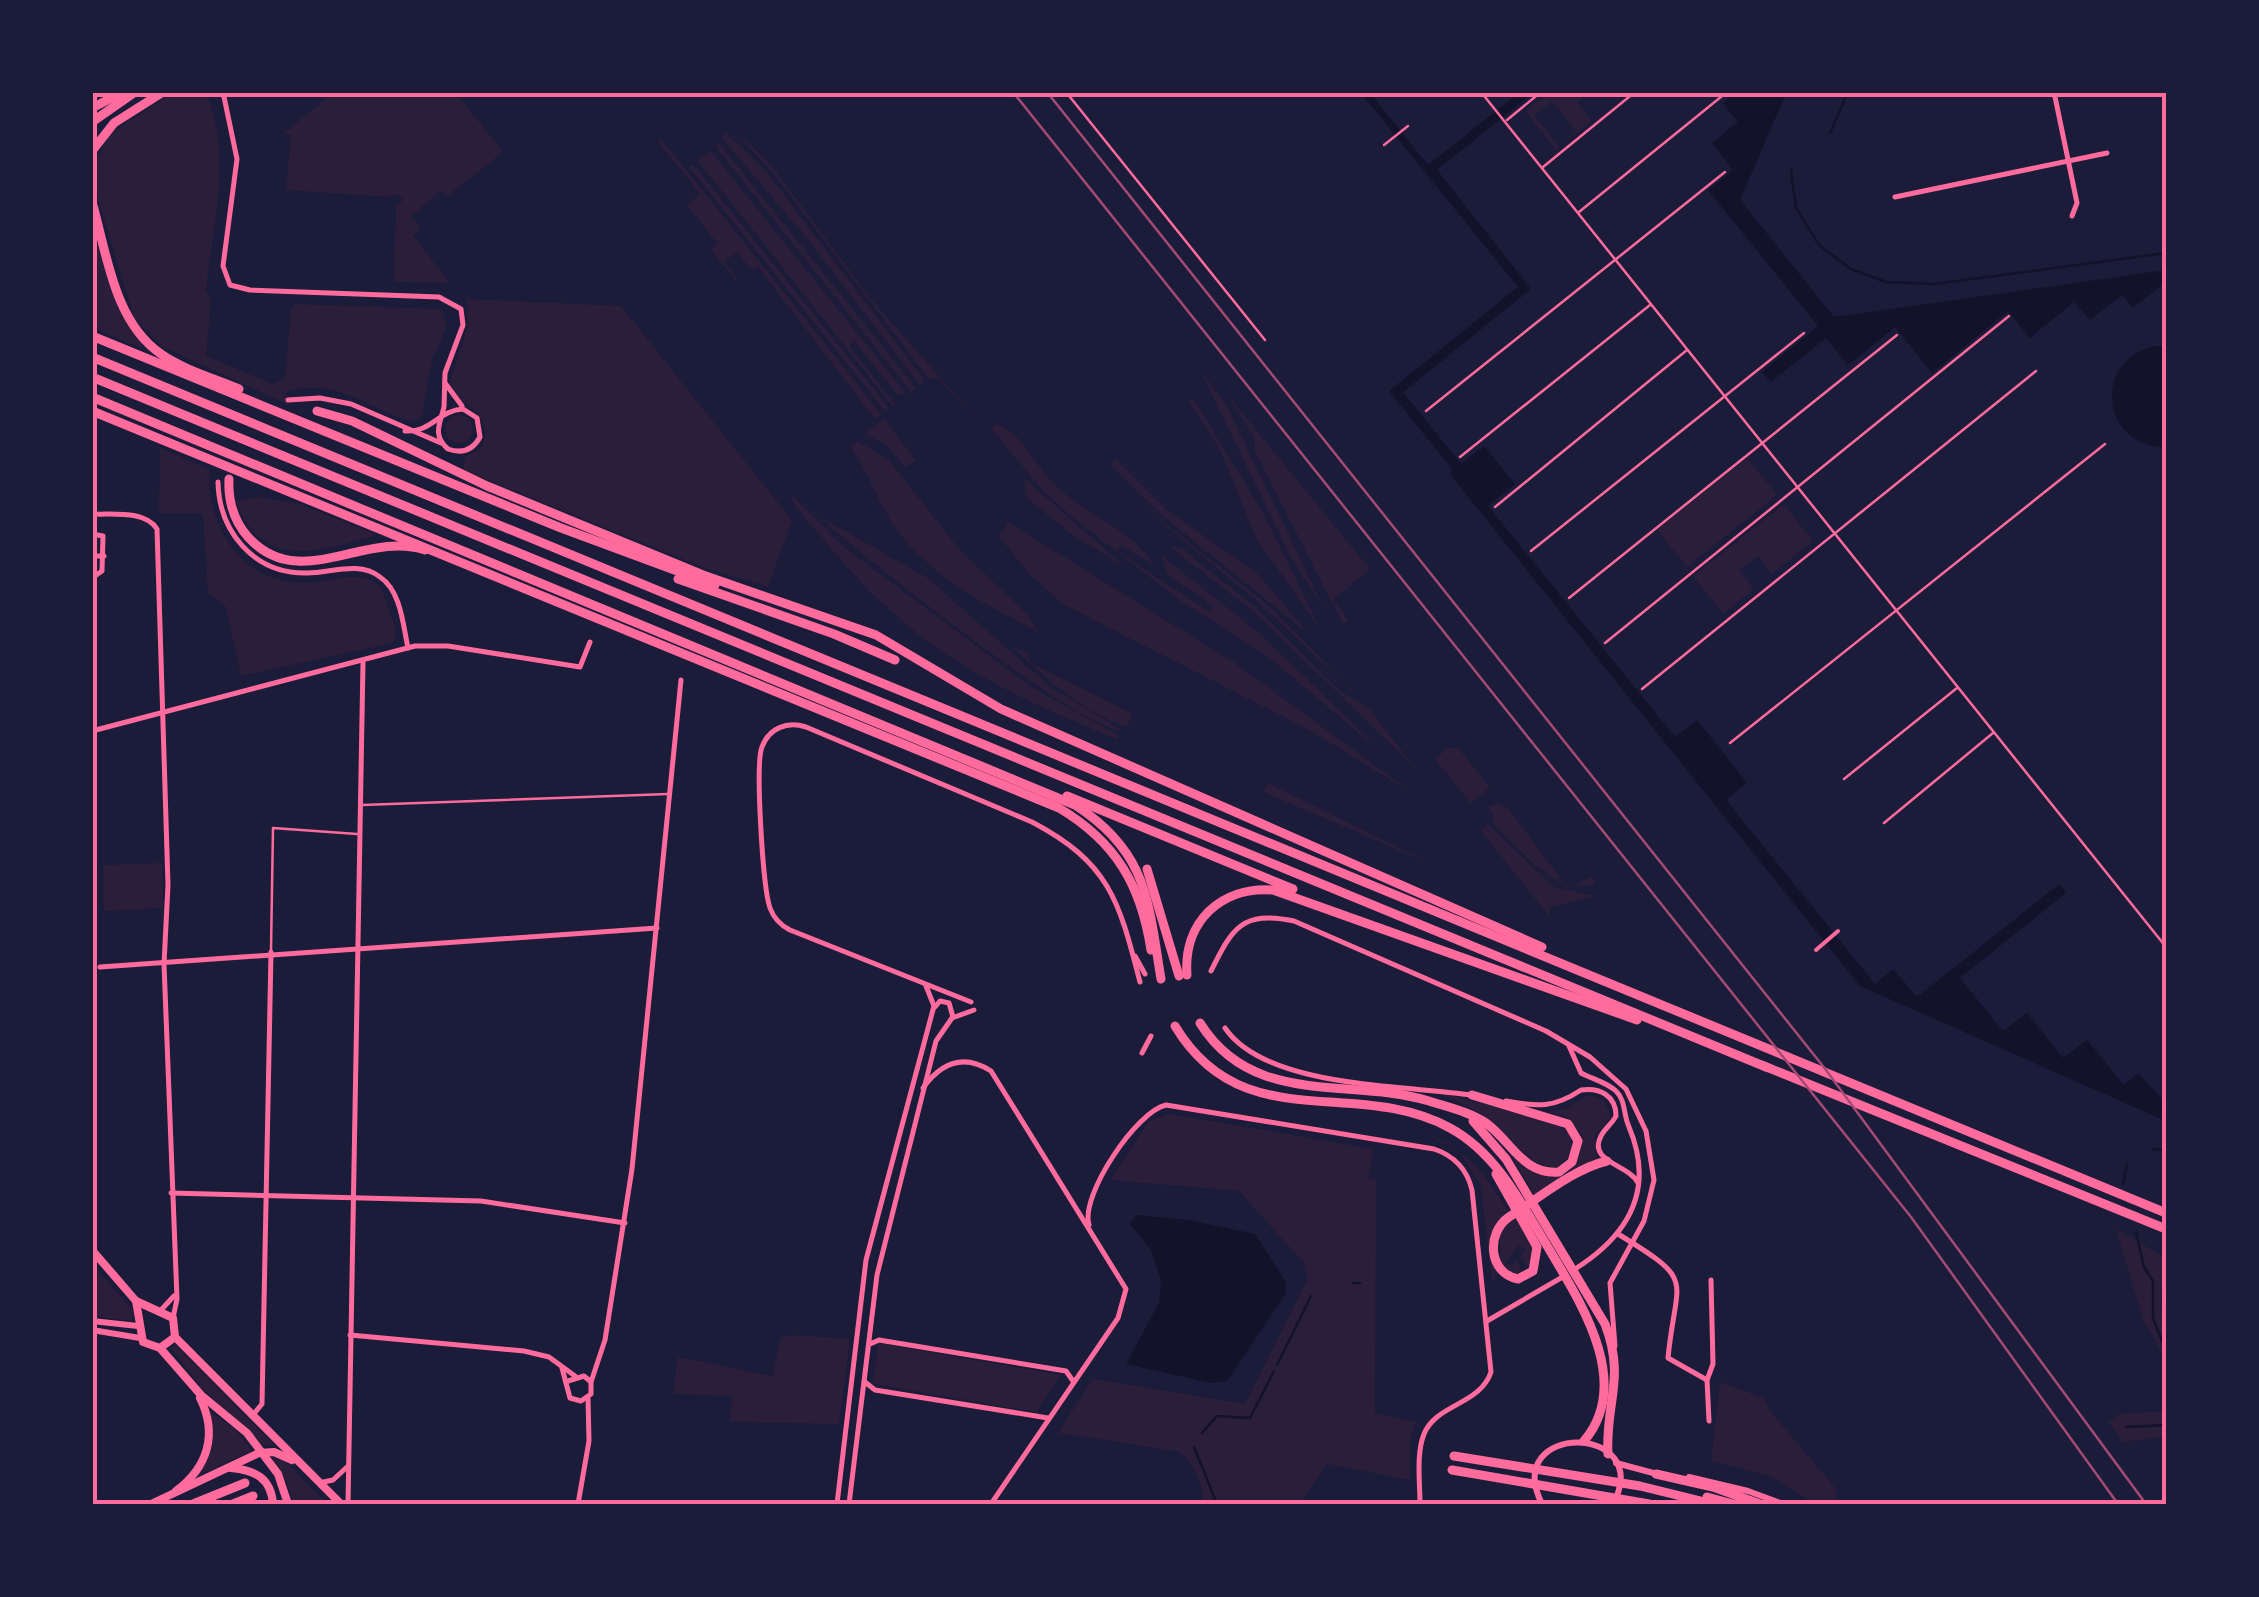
<svg xmlns="http://www.w3.org/2000/svg" width="2259" height="1597" font-family="Arial,sans-serif">
<style>
.green{fill:#2a1e3b}
.water{fill:#12122b}
.lines{fill:none;stroke-linecap:round;stroke-linejoin:round}
.stream{stroke:#12122b;stroke-width:2.5}
.service{stroke:#ff6b9d;stroke-width:2.5}
.pedestrian{stroke:#ff6b9d;stroke-width:4}
.minor{stroke:#ff6b9d;stroke-width:5}
.tertiary{stroke:#ff6b9d;stroke-width:6}
.primary{stroke:#ff6b9d;stroke-width:8}
.trunk{stroke:#ff6b9d;stroke-width:9}
.motorway{stroke:#ff6b9d;stroke-width:9}
.rail{stroke:#a44b75;stroke-width:2.5}
.neatline{fill:none;stroke:#ff6b9d;stroke-width:4}
</style>
<rect width="100%" height="100%" fill="#1b1b3a"/>
<g class="green">
<polygon points="1549,92 1588,93 1577,102 1592,121 1561,145 1576,131 1552,101 1534,115 1560,147 1556,150 1525,111"/>
<path d="M172,93h34c27,65 7,129 0,197l5,9 -5,57 67,28 12,-6 6,-69 4,-5 147,5 5,17 -15,34 -10,55 -9,7c-45,-13 -77,-46 -127,-30l3,13 -128,-59 -27,-28 -38,-126 -1,-29 15,-29z"/>
<polygon points="333,93 456,93 503,152 446,197 441,191 411,216 421,229 413,236 450,283 394,282 396,207 403,200 398,194 388,197 286,190 291,135 284,133"/>
<polygon points="731,127 768,161 871,299 981,424 939,379 928,378 777,178"/>
<polygon points="726,133 769,175 925,381 920,385 809,241 722,138"/>
<polygon points="659,137 680,162 881,414 875,419 758,267 752,271 737,252 724,262 739,281 735,280 711,249 717,243 687,205 700,194 658,142"/>
<polygon points="719,143 916,388 911,392 715,146"/>
<polygon points="711,151 907,395 897,394 854,341 849,346 895,404 892,406 698,161"/>
<polygon points="693,164 889,408 885,411 689,167"/>
<polygon points="92,218 118,304 144,349 93,328"/>
<path d="M467,299l154,7 171,214 -24,67 -63,-19 -242,-98 2,-13 16,-9c16,-36 -20,-38 -32,-64l19,-59z"/>
<polygon points="1200,370 1225,402 1325,610 1290,556"/>
<polygon points="1225,392 1370,569 1333,600 1349,620 1343,624 1255,452 1255,439"/>
<polygon points="1193,398 1265,516 1321,630 1257,540 1221,452 1189,401"/>
<circle cx="459" cy="429" r="14"/>
<polygon points="884,419 916,460 906,468 885,444 865,434"/>
<path d="M996,424c25,6 41,45 60,62 28,27 80,46 98,80l-33,-21 -4,6 93,61 4,-6 -47,-31 -6,-20 97,77 127,123 -114,-96 -93,-60 -101,-78 -33,-29 -54,-65z"/>
<path d="M857,441l31,18 72,91 69,66 9,16c-54,-28 -113,-58 -147,-111 -15,-24 -24,-52 -41,-74z"/>
<path d="M160,448l49,21c-3,55 30,110 90,114 29,1 58,-16 82,4l16,45 -4,11 -152,33 -15,-69 -18,-14 -5,-79 -44,-1z"/>
<polygon points="1747,458 1777,495 1687,567 1657,530"/>
<polygon points="1116,459 1168,511 1256,572 1310,635 1165,518 1110,464"/>
<polygon points="1106,476 1270,607 1362,700 1259,603"/>
<polygon points="1024,478 1126,568 1070,533 1026,497"/>
<path d="M790,493l54,54 186,139 89,50 -3,3c-124,-51 -206,-92 -291,-198 -11,-13 -34,-35 -35,-48z"/>
<path d="M257,497l43,7 77,31c-56,16 -116,37 -141,-34z"/>
<polygon points="1784,504 1813,541 1772,574 1758,556 1739,570 1754,589 1723,614 1693,576"/>
<path d="M817,515l111,63 122,109 73,44c-45,-2 -262,-176 -306,-216z"/>
<polygon points="1006,521 1235,663 1415,795 1311,731 1063,604 1030,575 998,535 1005,530"/>
<polygon points="1169,546 1182,549 1254,606 1339,690 1370,710 1417,770 1259,616"/>
<path d="M1012,646l15,8 4,9 102,51 -6,13c-43,-13 -83,-50 -115,-81z"/>
<polygon points="1449,747 1459,749 1490,787 1471,803 1435,759"/>
<polygon points="1268,783 1438,867 1263,792"/>
<path d="M1498,803l10,5 56,75 11,2 16,-9 5,7c-43,16 -75,-36 -105,-62l4,-4 -8,-10z"/>
<polygon points="1488,824 1553,887 1596,896 1550,907 1549,916 1480,830"/>
<polygon points="162,863 163,908 104,911 103,865"/>
<polygon points="1437,1092 1554,1121 1571,1135 1572,1153 1556,1168 1535,1163 1480,1113"/>
<path d="M1589,1095l15,5 7,17 -16,18 2,25 -62,36 -26,-43c12,9 21,20 35,23 27,7 41,-20 37,-42l-16,-18 -18,-4 18,-3z"/>
<path d="M1169,1114l205,35 -6,29 8,2 -1,233 41,9 -6,16v42l-83,-16 -28,40h-106l9,-4c2,-16 -11,-41 -25,-49l-119,-18 35,-54 152,25 63,-126 -4,-15 -65,-72 -129,-11 39,-59z"/>
<path d="M1422,1132c43,15 63,42 87,80 -21,15 -26,41 -11,63l-6,7 -11,-96 -21,-34z"/>
<polygon points="1514,1218 1535,1247 1529,1269 1520,1257 1525,1249 1519,1245 1506,1262 1511,1266 1517,1260 1522,1273 1518,1275 1502,1268 1499,1230"/>
<polygon points="2116,1229 2164,1257 2161,1299 2166,1359 2143,1320"/>
<polygon points="93,1266 133,1310 132,1321 93,1316"/>
<polygon points="793,1335 850,1339 839,1424 730,1422 732,1396 673,1394 678,1357 773,1376 780,1337"/>
<polygon points="878,1343 1061,1375 1037,1412 873,1384"/>
<polygon points="175,1345 274,1445 262,1445 200,1386 171,1348"/>
<polygon points="1720,1382 1764,1398 1770,1411 1837,1490 1836,1504 1816,1504 1770,1476 1711,1461"/>
<polygon points="2166,1411 2166,1436 2123,1442 2109,1423 2119,1414"/>
<polygon points="210,1412 233,1427 252,1451 199,1475 213,1441"/>
<polygon points="271,1457 286,1462 327,1504 294,1504 287,1483"/>
</g>
<g class="water">
<polygon points="1736,92 1786,93 1740,200 1834,317 2166,270 2166,282 2133,308 2122,295 2090,320 2074,302 2030,338 2008,311 1932,373 1895,327 1848,365 1826,338 1771,382 1762,372 1818,326 1708,190 1733,170 1712,143 1738,122 1723,103"/>
<polygon points="1361,93 1370,93 1428,165 1519,93 1533,93 1437,170 1531,289 1403,392 1461,464 1484,446 1515,484 1488,506 1675,737 1697,720 1747,783 1726,800 1875,984 1893,969 1917,997 2059,884 2066,893 1960,978 2003,1031 2027,1013 2063,1058 2087,1040 2124,1085 2138,1073 2166,1103 2166,1121 1860,986 1450,474 1453,470 1389,391 1518,287"/>
<path d="M2154,346h12l-1,101c-64,0 -73,-87 -11,-101z"/>
<polygon points="1136,1215 1188,1220 1255,1234 1286,1282 1285,1294 1227,1381 1211,1383 1126,1364 1159,1303 1161,1280 1150,1248 1130,1224"/>
</g>
<g class="lines">
<g class="stream">
<polyline points="1830,133 1848,92"/>
<polyline points="1791,170 1796,208 1819,245 1851,269 1886,282 1934,284 2166,253"/>
<polyline points="2153,1149 2166,1150"/>
<polyline points="2123,1184 2127,1164"/>
<polyline points="2136,1232 2144,1267 2153,1281 2153,1318 2166,1352"/>
<polyline points="1353,1283 1360,1283"/>
<polyline points="1277,1365 1311,1296"/>
<polyline points="2126,1427 2166,1425"/>
<polyline points="1202,1433 1217,1416 1250,1418 1274,1371"/>
<polyline points="1194,1447 1217,1504"/>
</g>
<g class="service">
<polyline points="1066,92 1265,340"/>
<polyline points="1481,92 2166,947"/>
<polyline points="1507,120 1541,92"/>
<polyline points="1384,145 1408,126"/>
<polyline points="1543,167 1635,92"/>
<polyline points="1579,212 1727,92"/>
<polyline points="1426,411 1725,172"/>
<polyline points="1460,457 1650,305"/>
<polyline points="1495,507 1687,350"/>
<polyline points="1531,551 1804,333"/>
<polyline points="1569,598 1897,335"/>
<polyline points="1605,643 2009,316"/>
<polyline points="1642,689 2036,371"/>
<polyline points="1730,743 2105,444"/>
<polyline points="1844,779 1957,688"/>
<polyline points="362,805 668,794"/>
<polyline points="1884,823 1993,733"/>
<polyline points="271,950 273,828 357,834"/>
</g>
<polyline class="pedestrian" points="1816,950 1838,931"/>
<g class="minor">
<path d="M223,92l14,67 -14,107 7,19 20,5 189,7 22,12 2,16 -18,48 -1,34c-4,17 -12,28 4,42 14,5 25,1 32,-12l-3,-19 -14,-9c-24,1 -32,24 -58,22"/>
<polyline points="2054,92 2077,203 2072,216"/>
<polyline points="1895,197 2107,153"/>
<polyline points="445,383 462,406"/>
<polyline points="288,400 320,398 351,404 441,443"/>
<path d="M218,482c1,49 35,91 87,91 24,1 53,-13 75,4 21,14 23,48 28,71"/>
<path d="M92,514c21,1 53,-4 65,15l11,356 -4,79 13,335 -4,19"/>
<polyline points="92,534 103,536 102,571 92,578"/>
<polyline points="92,556 104,556"/>
<polyline points="92,731 415,646 448,646 580,667 590,642"/>
<polyline points="1135,956 1145,974"/>
<polyline points="100,967 657,928"/>
<path d="M1211,971c21,-42 30,-61 83,-50l252,110 44,26 36,32 20,42 8,49 -10,41 -34,62 5,63"/>
<path d="M971,1002l-181,-72c-10,-5 -16,-11 -20,-22 -7,-20 -15,-144 -8,-161 7,-19 25,-26 44,-20l226,95c78,41 87,79 108,160"/>
<polyline points="935,1007 940,1001 949,1003 953,1017"/>
<path d="M1225,1028c41,60 178,57 246,67"/>
<path d="M1569,1046l12,27c11,6 25,9 35,18 10,10 7,23 13,36 26,62 0,108 -54,142"/>
<polyline points="1142,1053 1151,1036"/>
<path d="M923,1088c18,-25 40,-35 68,-17l135,218 -8,29 -127,186"/>
<path d="M1506,1101c32,6 48,7 75,-11 19,-3 35,6 35,26 -4,8 -11,12 -15,20 -14,26 29,29 37,47"/>
<polyline points="171,1193 481,1201 625,1223"/>
<path d="M1089,1225c-9,-30 48,-114 77,-120l268,44c21,7 33,20 38,41l19,182c-11,33 -55,32 -67,62 -8,20 -4,49 -4,70"/>
<path d="M1618,1234c80,49 58,41 50,124l39,22"/>
<polyline points="161,1310 174,1296"/>
<polyline points="1487,1321 1566,1275"/>
<polyline points="350,1335 524,1351 549,1357 575,1376"/>
<polyline points="870,1344 879,1340 1066,1371 1073,1381"/>
<polyline points="562,1368 570,1398 581,1401 591,1394 591,1382 584,1376 568,1381"/>
<polyline points="591,1382 605,1340 632,1169 681,680"/>
<polyline points="865,1382 875,1390 1048,1418"/>
<polyline points="253,1415 262,1404 271,952"/>
<polyline points="1709,1421 1707,1380 1713,1364 1711,1280"/>
<polyline points="319,1483 333,1480 347,1467"/>
<polyline points="348,1504 363,662"/>
<polyline points="578,1504 589,1441 588,1398"/>
<polyline points="837,1504 866,1260 934,1006 926,986"/>
<polyline points="849,1504 877,1275 936,1041 952,1018 974,1010"/>
</g>
<g class="tertiary">
<polyline points="92,1321 138,1326"/>
<polyline points="92,1330 140,1338"/>
<polyline points="1616,1463 1657,1474"/>
<polyline points="1689,1477 1748,1491 1783,1504"/>
<path d="M1542,1504c-42,-83 114,-81 71,0"/>
</g>
<g class="primary">
<polyline points="92,1250 136,1301 173,1318 175,1337 160,1348"/>
<polyline points="136,1301 143,1342 160,1348 201,1395 247,1433 278,1474 288,1504"/>
<polyline points="175,1337 341,1504"/>
<path d="M231,1468c24,2 40,10 42,36"/>
<path d="M176,1491c32,-24 42,-57 24,-93"/>
<polyline points="151,1504 259,1453 274,1452 292,1460"/>
</g>
<g class="trunk">
<polyline points="1454,1456 1640,1486 1713,1504"/>
<polyline points="1452,1470 1649,1504"/>
<polyline points="1656,1474 1713,1487 1760,1504"/>
<polyline points="1707,1497 1733,1504"/>
<polyline points="193,1504 245,1483"/>
<polyline points="233,1504 253,1496"/>
</g>
<g class="motorway">
<polyline points="92,95 98,92"/>
<polyline points="92,108 123,92"/>
<polyline points="92,122 135,92"/>
<polyline points="92,151 114,123 163,92"/>
<path d="M92,202c15,52 22,120 69,152 23,16 52,24 78,35"/>
<polyline points="92,336 561,528 715,585"/>
<polyline points="92,357 2166,1213"/>
<polyline points="92,377 1766,1067"/>
<path d="M92,397l983,408c73,47 73,96 86,174"/>
<path d="M92,411l967,397c57,34 82,77 92,142"/>
<polyline points="317,411 352,421 487,486 703,575 876,635 1001,709 1542,947"/>
<path d="M229,479c-1,21 5,42 19,58 52,57 117,-7 177,13"/>
<polyline points="678,579 834,634 895,660"/>
<polyline points="1067,796 1293,889"/>
<polyline points="1147,869 1179,976"/>
<path d="M1187,975c-4,-53 34,-89 86,-85l364,130"/>
<path d="M1200,1023c53,85 149,54 229,78 19,6 41,11 57,22 25,18 37,52 73,49l13,-10 6,-21 -10,-17 -96,-29"/>
<path d="M1175,1026c68,113 180,50 275,102 46,25 70,73 96,116 31,53 89,137 38,197"/>
<polyline points="1764,1066 2166,1229"/>
<path d="M1473,1121l33,38 99,165c21,55 0,79 3,130"/>
<path d="M1496,1174l41,73 -4,24 -15,8c-30,-6 -32,-46 -9,-62 29,-18 64,-48 98,-56"/>
</g>
<g class="rail">
<polyline points="1013,92 1911,1217 2118,1504"/>
<polyline points="1047,92 1826,1070 2146,1504"/>
</g>
</g>
<rect width="2259" height="1597" fill="none" stroke="#1b1b3a" stroke-width="190"/>
<rect x="95" y="95" width="2069" height="1407" class="neatline"/>
</svg>
